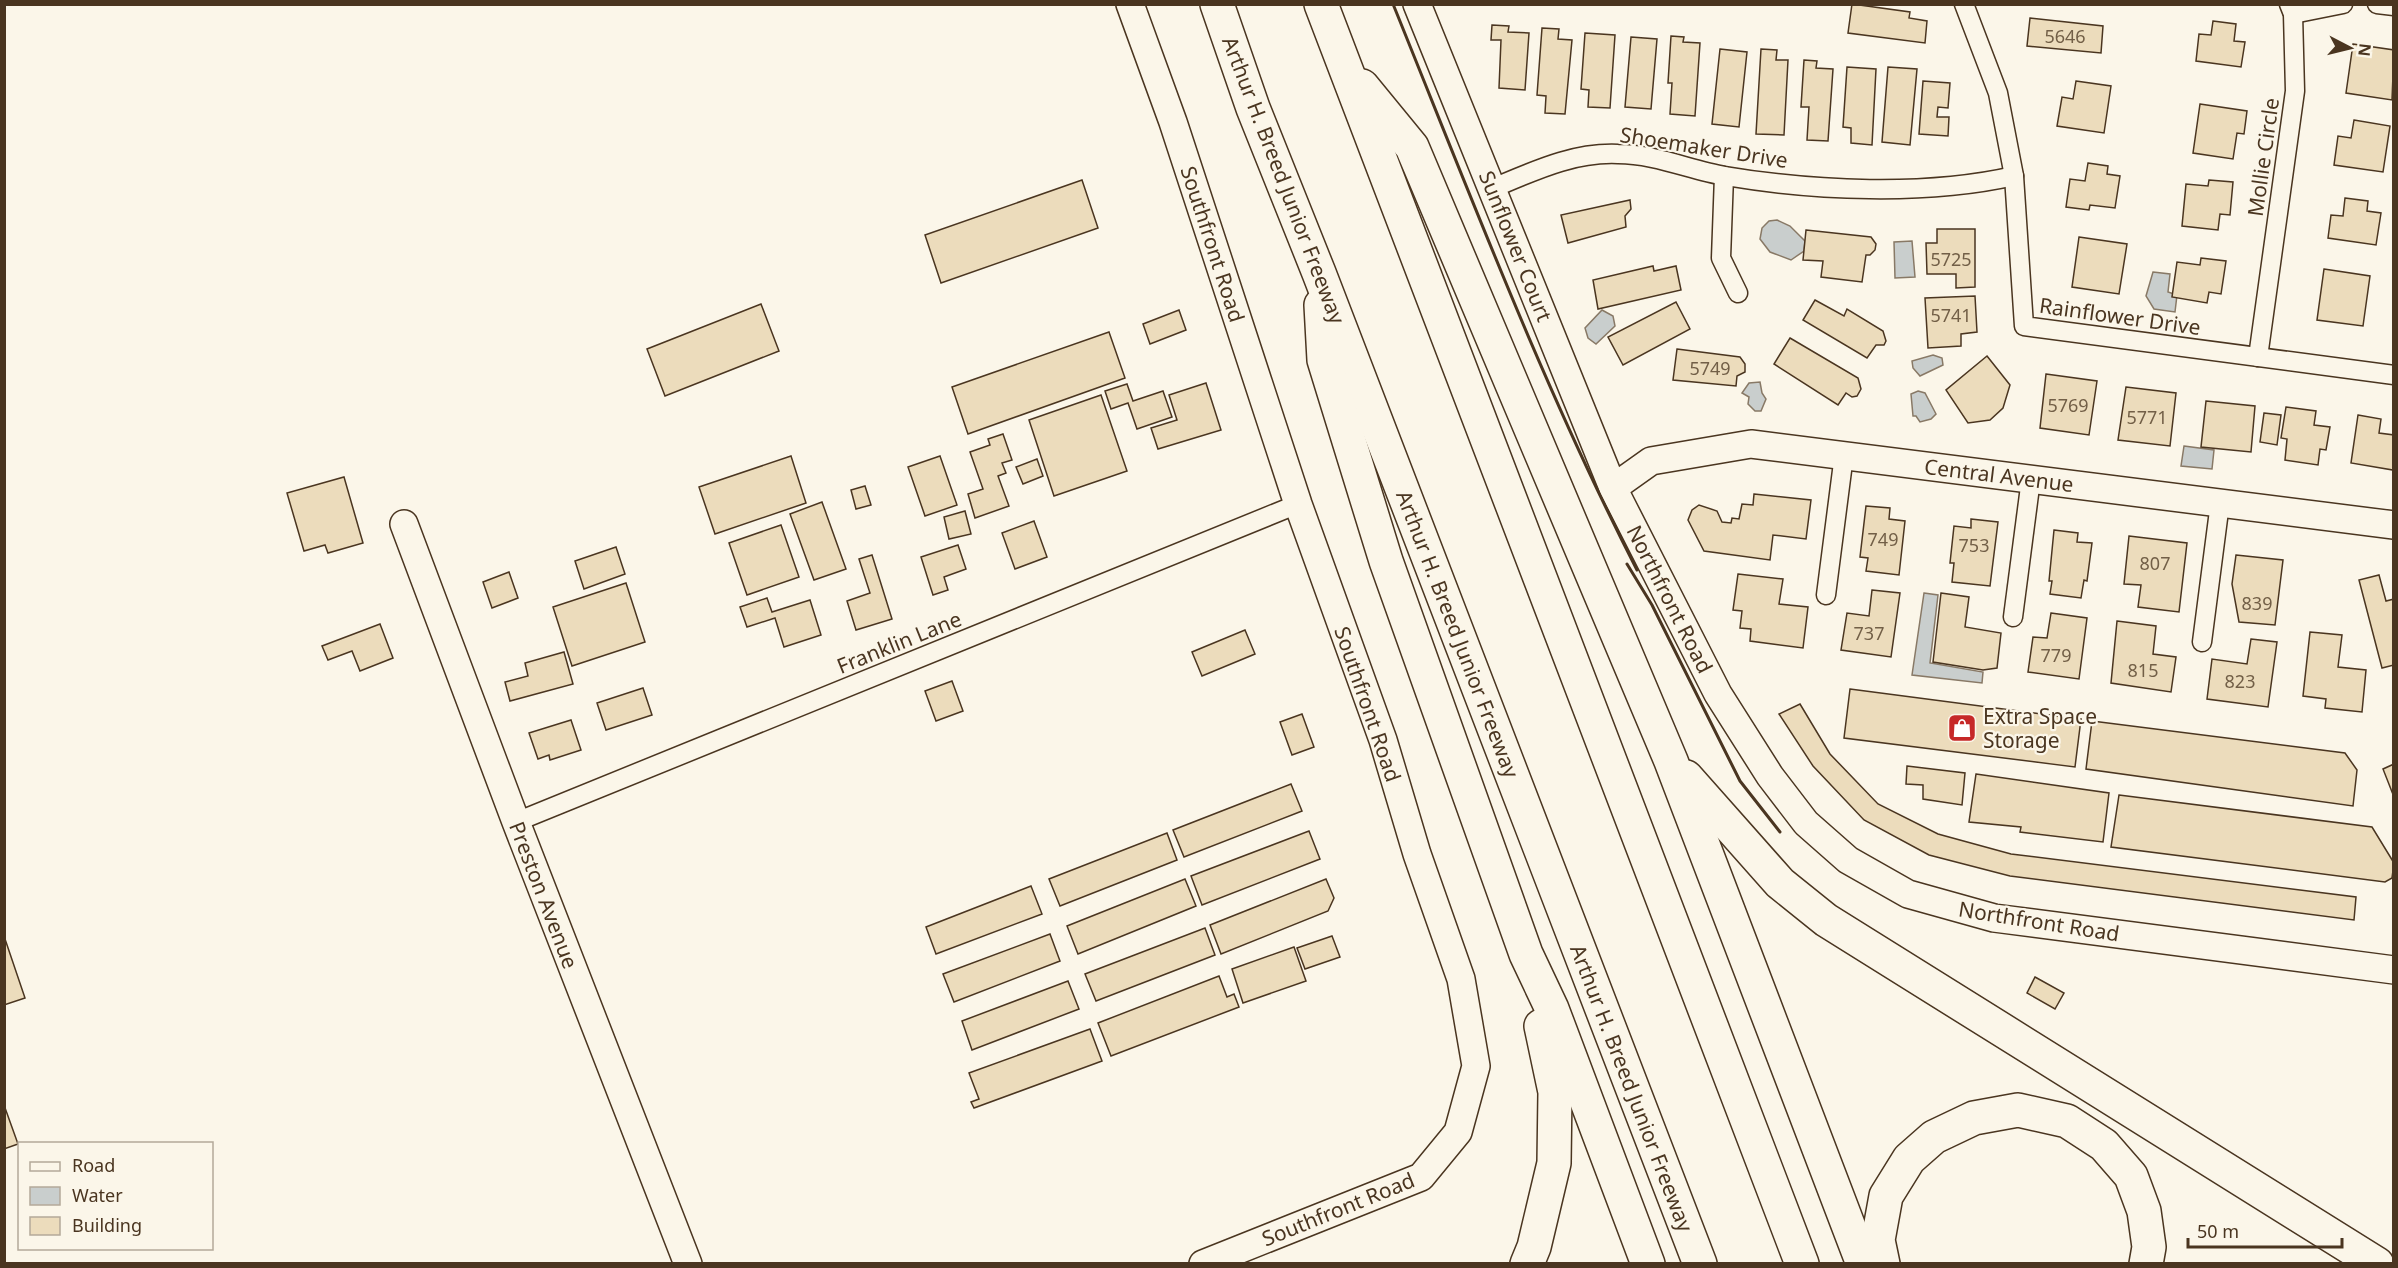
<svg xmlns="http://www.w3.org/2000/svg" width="2398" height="1268" font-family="'Noto Sans',sans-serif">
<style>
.water{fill:#c9cecd;stroke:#887966;stroke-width:1.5}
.building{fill:#ecdcbc;stroke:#4a3520;stroke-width:1.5}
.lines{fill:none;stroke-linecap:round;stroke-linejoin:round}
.street-casing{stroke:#4a3520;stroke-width:21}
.secondary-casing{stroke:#4a3520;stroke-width:30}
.highway-casing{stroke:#4a3520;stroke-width:36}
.street{stroke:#fbf6e9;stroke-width:18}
.secondary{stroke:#fbf6e9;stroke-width:27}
.highway{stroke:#fbf6e9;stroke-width:33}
.wall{stroke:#4a3520;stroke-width:3}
.labels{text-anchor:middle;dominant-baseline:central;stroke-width:4.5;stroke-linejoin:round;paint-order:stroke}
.number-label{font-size:18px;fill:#725f47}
.street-label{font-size:21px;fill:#4a3520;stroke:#fbf6e9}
.poi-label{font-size:21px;fill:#4a3520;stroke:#fbf6e9;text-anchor:start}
</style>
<rect width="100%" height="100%" fill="#fbf6e9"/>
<g class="water">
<polygon points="1777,220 1790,226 1805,241 1804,251 1791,260 1770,252 1760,239 1762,228 1769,221"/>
<polygon points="1912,241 1915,277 1895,278 1894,242"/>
<polygon points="2153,272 2170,274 2168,292 2177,295 2175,312 2154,309 2146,296"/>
<polygon points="1602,310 1613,316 1615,326 1596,344 1588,338 1585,328"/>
<polygon points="1933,355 1942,358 1943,365 1920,376 1913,368 1912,361"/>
<polygon points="1760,382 1762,393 1766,399 1761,411 1755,411 1748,404 1749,397 1742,393 1749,383"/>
<polygon points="1918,391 1925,393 1936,414 1931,419 1920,422 1916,416 1913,416 1911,394"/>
<polygon points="2184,446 2214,450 2212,469 2181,466"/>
<polygon points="1924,593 1938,595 1930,663 1983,672 1982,683 1912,675"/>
</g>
<g class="building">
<polygon points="1852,4 1910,12 1909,18 1927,21 1925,43 1848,33"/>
<polygon points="2030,18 2103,26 2101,53 2027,46"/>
<polygon points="2213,21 2236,24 2234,41 2245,42 2241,67 2196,61 2199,34 2211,35"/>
<polygon points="1492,25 1509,26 1508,32 1529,33 1525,90 1499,88 1501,40 1491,40"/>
<polygon points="1542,28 1559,29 1558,39 1572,40 1565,114 1545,113 1546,96 1537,95"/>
<polygon points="1585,33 1615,35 1610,108 1588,107 1589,90 1581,89"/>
<polygon points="1671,36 1684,37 1683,42 1700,43 1695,116 1670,114 1672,83 1668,83"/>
<polygon points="1631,37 1657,39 1651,109 1625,107"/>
<polygon points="2353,44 2394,50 2392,100 2346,93"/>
<polygon points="1720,49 1747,52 1739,127 1712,124"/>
<polygon points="1761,49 1777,50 1776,60 1788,60 1784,135 1756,134"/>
<polygon points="1804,60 1817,61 1816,68 1833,69 1828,141 1807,140 1809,107 1801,107"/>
<polygon points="1847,67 1876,69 1872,145 1851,143 1851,128 1843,127"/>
<polygon points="1888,67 1917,69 1910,145 1882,142"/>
<polygon points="1923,81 1950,83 1948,108 1938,107 1937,117 1949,117 1948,136 1919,134"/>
<polygon points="2076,81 2111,86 2104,133 2057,126 2062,97 2073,99"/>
<polygon points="2200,104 2247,111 2244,134 2237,133 2233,159 2193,153"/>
<polygon points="2354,120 2390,126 2383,172 2334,165 2338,136 2351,138"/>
<polygon points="2088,163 2108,166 2107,174 2120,176 2115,208 2090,205 2089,210 2066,207 2070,179 2085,181"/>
<polygon points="1082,180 1098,228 941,283 925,235"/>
<polygon points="2209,180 2233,182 2230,215 2220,214 2218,230 2182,226 2186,184 2208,186"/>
<polygon points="2345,198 2368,201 2367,211 2381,213 2376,245 2328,238 2331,215 2343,216"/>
<polygon points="1630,200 1631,209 1625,216 1626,227 1568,243 1561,215"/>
<polygon points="1937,229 1975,229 1975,287 1956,288 1956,274 1927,274 1926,243 1937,243"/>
<polygon points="1806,230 1871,237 1876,244 1875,250 1870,255 1866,255 1862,282 1821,277 1823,261 1803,260"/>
<polygon points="2079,237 2127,244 2119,294 2072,287"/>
<polygon points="2201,258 2226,261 2221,294 2209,292 2207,303 2172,297 2177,262 2200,265"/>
<polygon points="1653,266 1654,271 1676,266 1681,290 1598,309 1593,280"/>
<polygon points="2324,269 2370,276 2363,326 2317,320"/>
<polygon points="1975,296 1977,332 1961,334 1961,346 1928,348 1925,298"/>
<polygon points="1815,300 1844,316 1847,309 1883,331 1886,341 1884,345 1876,345 1867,358 1803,320"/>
<polygon points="1676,302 1690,329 1623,365 1608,337"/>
<polygon points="761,304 779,351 665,396 647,349"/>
<polygon points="1179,310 1186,330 1150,344 1143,324"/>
<polygon points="1109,332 1125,378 968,434 952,387"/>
<polygon points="1790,338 1858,378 1861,389 1857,396 1852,397 1846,393 1838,405 1774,364"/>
<polygon points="1677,349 1740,357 1745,364 1745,372 1737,376 1736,386 1673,380"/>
<polygon points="1987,356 2010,385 2003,408 1990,420 1968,423 1946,390"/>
<polygon points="2046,374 2097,381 2089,435 2040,428"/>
<polygon points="1206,383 1221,430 1158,449 1151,428 1177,420 1169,395"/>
<polygon points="1127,384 1133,401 1163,391 1172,417 1137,429 1128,403 1111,409 1105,391"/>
<polygon points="2126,387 2176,393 2170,446 2118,440"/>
<polygon points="1101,395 1127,471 1054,496 1029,420"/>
<polygon points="2206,401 2255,406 2251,452 2201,447"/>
<polygon points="2286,407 2316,411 2314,425 2330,427 2326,450 2320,449 2318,465 2285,460 2287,439 2281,438"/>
<polygon points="2264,413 2281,415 2277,445 2260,442"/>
<polygon points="2358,415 2381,419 2379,433 2394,435 2393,470 2351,463"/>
<polygon points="1003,434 1012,460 1002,463 1006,473 998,476 1009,506 975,518 968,494 983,489 970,452 990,445 988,439"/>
<polygon points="791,456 806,503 715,534 699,487"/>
<polygon points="940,456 957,505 925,516 908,467"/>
<polygon points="1037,459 1043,476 1023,484 1016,467"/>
<polygon points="344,477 363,543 328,553 325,545 304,551 287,493"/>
<polygon points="865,486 871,505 856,509 851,490"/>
<polygon points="1754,494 1811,500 1806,539 1773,535 1770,560 1704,551 1688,520 1692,510 1699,505 1717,511 1722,522 1731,523 1732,518 1739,519 1742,504 1753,505"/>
<polygon points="822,502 846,569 814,580 790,514"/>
<polygon points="1866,506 1890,508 1889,519 1905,521 1899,575 1866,571 1868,558 1860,557"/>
<polygon points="965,511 971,534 949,539 944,517"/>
<polygon points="1971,519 1998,522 1990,586 1952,582 1954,563 1950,563 1954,526 1971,528"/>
<polygon points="1034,521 1047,557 1015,569 1002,533"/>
<polygon points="781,525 799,577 747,595 729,543"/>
<polygon points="2054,530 2078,533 2077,542 2092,543 2087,581 2084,580 2081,598 2050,594 2052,581 2049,581"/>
<polygon points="2129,536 2187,543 2179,612 2138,607 2141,585 2124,584"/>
<polygon points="958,545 966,569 944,577 948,590 933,595 921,557"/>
<polygon points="616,547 625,574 584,589 575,561"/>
<polygon points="872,555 892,619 856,630 847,601 870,593 859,559"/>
<polygon points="2236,555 2283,560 2275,625 2239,622 2232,584"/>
<polygon points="509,572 518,598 492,608 483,582"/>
<polygon points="1738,574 1783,579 1779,604 1808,607 1803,648 1750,641 1751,629 1740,628 1742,611 1733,610"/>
<polygon points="2379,575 2386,601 2394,599 2394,665 2382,668 2359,580"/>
<polygon points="626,583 645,642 572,666 553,607"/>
<polygon points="1872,590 1900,593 1891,657 1841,650 1847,613 1869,616"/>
<polygon points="1941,593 1969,597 1965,627 2001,633 1997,668 1983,670 1933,662"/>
<polygon points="767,598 772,612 810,600 821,635 784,647 775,618 747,627 740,607"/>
<polygon points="2051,613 2087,618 2079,679 2028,672 2033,637 2047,638"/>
<polygon points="2117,621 2156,626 2153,654 2176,657 2171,692 2111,683"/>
<polygon points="380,624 393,658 360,671 352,651 328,660 322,646"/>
<polygon points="1245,630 1255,654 1202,676 1192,652"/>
<polygon points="2310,632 2342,635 2338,667 2366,670 2362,712 2325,708 2326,699 2303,696"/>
<polygon points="2251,639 2277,642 2268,707 2207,699 2212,659 2247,664"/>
<polygon points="564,652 573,684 510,701 505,682 528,676 525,663"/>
<polygon points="952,681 963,711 936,721 925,691"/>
<polygon points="643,688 652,715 606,730 597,703"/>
<polygon points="1850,689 2081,719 2075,767 1844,738"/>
<polygon points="1800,704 1830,754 1878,804 1938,834 2011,854 2356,897 2354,920 2010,876 1929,855 1864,820 1813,766 1779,714"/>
<polygon points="1302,714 1314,747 1292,755 1280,722"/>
<polygon points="571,720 581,750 550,760 549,755 538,759 529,733"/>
<polygon points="2092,721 2345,753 2357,770 2353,806 2086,769"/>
<polygon points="2394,764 2394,797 2383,769"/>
<polygon points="1907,766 1965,773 1962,805 1923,799 1923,785 1906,784"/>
<polygon points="1976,774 2109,793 2103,842 2020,832 2021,827 1969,822"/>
<polygon points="1291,784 1302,811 1184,857 1173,830"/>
<polygon points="2119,795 2372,827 2394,863 2392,878 2385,882 2111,847"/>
<polygon points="1309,831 1320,859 1202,905 1191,876"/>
<polygon points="1167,833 1177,860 1060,906 1049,879"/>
<polygon points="1185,879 1196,906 1078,954 1067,926"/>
<polygon points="1326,879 1334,898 1328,911 1221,954 1210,925"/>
<polygon points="1031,886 1042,914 936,954 926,927"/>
<polygon points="1205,928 1215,955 1096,1001 1085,974"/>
<polygon points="1050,934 1060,961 954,1002 943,974"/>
<polygon points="4,936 25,998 4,1005"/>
<polygon points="1332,936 1340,957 1305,969 1297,948"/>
<polygon points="1294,947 1306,981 1243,1003 1232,969"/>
<polygon points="1219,976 1227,997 1234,994 1239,1007 1111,1056 1098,1023"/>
<polygon points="2035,977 2064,993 2055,1009 2027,993"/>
<polygon points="1068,981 1079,1009 972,1050 962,1021"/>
<polygon points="1090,1029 1102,1061 974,1108 971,1102 979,1099 969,1073"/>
<polygon points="4,1105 18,1144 4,1149"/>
</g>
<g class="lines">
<g class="street-casing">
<g id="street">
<polyline points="1964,4 1998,93 2014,176 2024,326 2394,375"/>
<polyline points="2377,4 2394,6"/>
<polyline points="2293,14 2343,4"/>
<polyline points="1724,176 1721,258 1738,293"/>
<path d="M1493,188c41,-17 80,-36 125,-34 37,0 72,16 107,22 89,15 201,20 289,0"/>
<polyline points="2258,357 2295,91 2293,14 2289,4"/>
<polyline points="1826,595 1844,455"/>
<polyline points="2013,617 2031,479"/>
<polyline points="2202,642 2220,503"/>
<polyline points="516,822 1298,504"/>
</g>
</g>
<g class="secondary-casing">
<g id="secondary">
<polyline points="1130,4 1173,122 1298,504 1383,740 1417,854 1461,979 1476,1066 1458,1132 1421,1177 1203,1264"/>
<polyline points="1417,4 1613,488 1718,694 1770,776 1806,823 1848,860 1908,894 1994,918 2394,970"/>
<polyline points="1613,488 1651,461 1751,444 2394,525"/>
<polyline points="404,524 516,822 688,1264"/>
</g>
</g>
<g class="highway-casing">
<g id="highway">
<polyline points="1217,4 1253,108 1319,273 1700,1264"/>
<polyline points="1321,4 1802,1264"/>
<polyline points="1362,86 1412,147 1671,761 1863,1264"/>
<polyline points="1321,305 1324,360 1386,561 1526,954 1552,1009 1648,1264"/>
<polyline points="1686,777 1780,883 1826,920 2377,1264"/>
<polyline points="1527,1264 1534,1247 1554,1163 1555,1092 1541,1026"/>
<polyline points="1883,1264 1878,1240 1886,1196 1909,1159 1934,1137 1974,1118 2018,1110 2067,1121 2104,1145 2131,1176 2144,1211 2149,1247 2146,1264"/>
</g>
</g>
<use href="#street" class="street"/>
<use href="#secondary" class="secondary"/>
<use href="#highway" class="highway"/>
<g class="wall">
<path d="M1393,4c77,190 150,383 244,566"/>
<polyline points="1627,564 1652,605 1740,781 1780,832"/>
</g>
</g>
<defs>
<g id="shop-square" transform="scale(1.5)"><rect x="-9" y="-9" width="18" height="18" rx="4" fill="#c62828" stroke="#fbf6e9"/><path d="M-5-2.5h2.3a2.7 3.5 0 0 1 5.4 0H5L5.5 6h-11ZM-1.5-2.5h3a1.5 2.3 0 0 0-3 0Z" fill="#fff"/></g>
</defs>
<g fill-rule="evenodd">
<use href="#shop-square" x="1962" y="728"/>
</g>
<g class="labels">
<g class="number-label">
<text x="2065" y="36">5646</text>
<text x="1951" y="259">5725</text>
<text x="1951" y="315">5741</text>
<text x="1710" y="368">5749</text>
<text x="2068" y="405">5769</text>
<text x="2147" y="417">5771</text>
<text x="1883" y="539">749</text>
<text x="1974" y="545">753</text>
<text x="2155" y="563">807</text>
<text x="2257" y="603">839</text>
<text x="1869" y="633">737</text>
<text x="2056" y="655">779</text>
<text x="2143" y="670">815</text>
<text x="2240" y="681">823</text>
</g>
<g class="street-label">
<text transform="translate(1704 147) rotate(9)">Shoemaker Drive</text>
<text transform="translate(2263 157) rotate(-82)">Mollie Circle</text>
<text transform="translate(1284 180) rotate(69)">Arthur H. Breed Junior Freeway</text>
<text transform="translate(1213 244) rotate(72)">Southfront Road</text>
<text transform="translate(1516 246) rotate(68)">Sunflower Court</text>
<text transform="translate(2120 316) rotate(8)">Rainflower Drive</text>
<text transform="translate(1999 475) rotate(7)">Central Avenue</text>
<text transform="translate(1670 599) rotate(63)">Northfront Road</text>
<text transform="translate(1458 634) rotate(69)">Arthur H. Breed Junior Freeway</text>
<text transform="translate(899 642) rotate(-22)">Franklin Lane</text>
<text transform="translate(1368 704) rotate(71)">Southfront Road</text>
<text transform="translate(544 895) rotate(69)">Preston Avenue</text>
<text transform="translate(2039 921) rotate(9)">Northfront Road</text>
<text transform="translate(1632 1088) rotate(69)">Arthur H. Breed Junior Freeway</text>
<text transform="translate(1338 1209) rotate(-22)">Southfront Road</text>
</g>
<g class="poi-label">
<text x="1983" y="716">Extra Space<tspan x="1983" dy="24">Storage</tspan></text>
</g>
</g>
<rect width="2398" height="1268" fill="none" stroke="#4a3520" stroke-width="12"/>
<rect x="18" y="1142" width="195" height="108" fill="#fbf6e9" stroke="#b4a999" stroke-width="1.5"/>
<rect x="30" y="1162" width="30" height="9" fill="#fbf6e9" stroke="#b4a999" stroke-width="1.5"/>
<text x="72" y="1172" font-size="18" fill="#4a3520">Road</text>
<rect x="30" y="1187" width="30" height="18" fill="#c9cecd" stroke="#b4a999" stroke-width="1.5"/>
<text x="72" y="1202" font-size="18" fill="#4a3520">Water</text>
<rect x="30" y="1217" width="30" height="18" fill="#ecdcbc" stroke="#b4a999" stroke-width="1.5"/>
<text x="72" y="1232" font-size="18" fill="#4a3520">Building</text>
<g transform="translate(2350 48) rotate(97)" stroke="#fbf6e9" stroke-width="4.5" paint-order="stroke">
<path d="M0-4.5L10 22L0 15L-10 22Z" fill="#4a3520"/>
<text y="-9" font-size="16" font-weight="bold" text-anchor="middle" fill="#4a3520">N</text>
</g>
<path d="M2188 1238v9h154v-9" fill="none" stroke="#4a3520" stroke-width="3"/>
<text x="2197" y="1238" font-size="18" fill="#4a3520" stroke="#fbf6e9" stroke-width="4.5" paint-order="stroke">50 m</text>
</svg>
